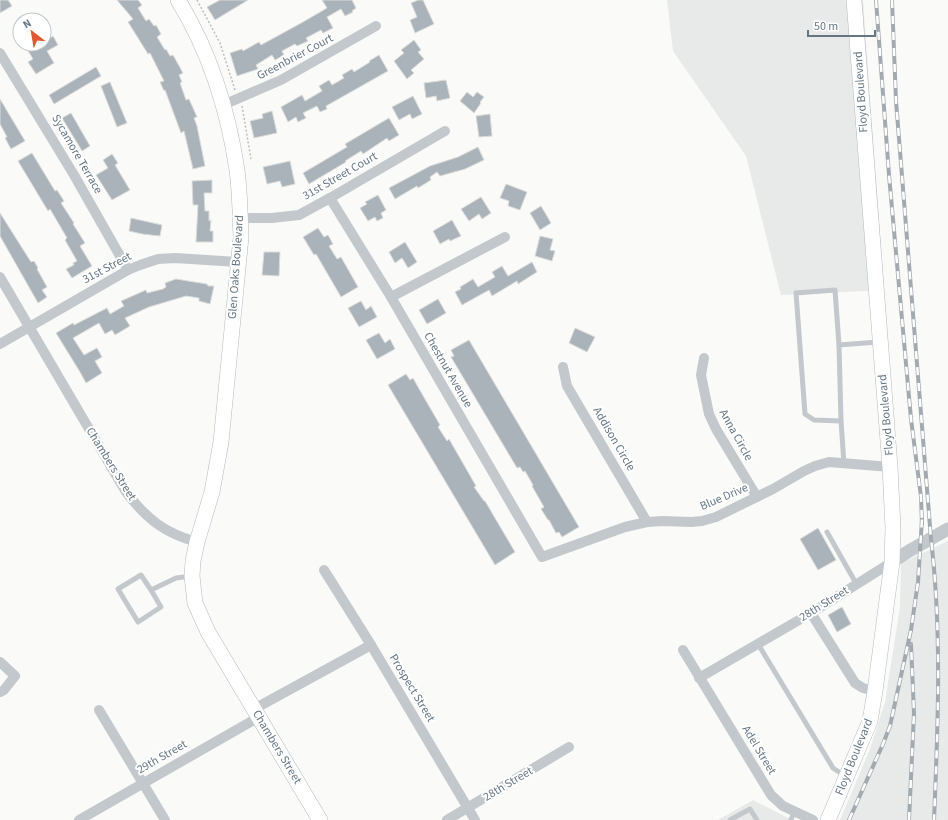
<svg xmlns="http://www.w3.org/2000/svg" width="948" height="820" font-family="'Source Sans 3',sans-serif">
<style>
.built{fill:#e8e9e9}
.building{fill:#aab3b9;stroke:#dcdcda}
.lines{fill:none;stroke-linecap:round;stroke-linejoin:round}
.secondary-casing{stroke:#b3babf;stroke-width:16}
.path{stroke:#bbbfc2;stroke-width:1.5;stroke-dasharray:2 2;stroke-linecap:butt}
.service{stroke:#c3c8cc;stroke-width:5}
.minor{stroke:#c3c8cc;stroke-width:10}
.tertiary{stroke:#c3c8cc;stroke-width:13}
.secondary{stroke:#fff;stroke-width:15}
.rail-casing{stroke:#a2aab0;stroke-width:4}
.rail{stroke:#fff;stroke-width:2.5;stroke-dasharray:8;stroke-linecap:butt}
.labels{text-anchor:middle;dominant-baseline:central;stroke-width:4;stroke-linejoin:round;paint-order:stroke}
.street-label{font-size:12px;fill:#657683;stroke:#fff}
</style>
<rect width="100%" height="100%" fill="#fafaf8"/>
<g class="built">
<polygon points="667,0 863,0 884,290 781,295 746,156 673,51"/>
<polygon points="948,541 948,820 840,820 870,749 885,702 900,607 901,563"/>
<polygon points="753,800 792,820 718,820"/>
</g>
<g class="building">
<polygon points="0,0 8,0 12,6 0,13"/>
<polygon points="117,0 138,0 142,5 138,8 146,21 149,19 154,26 156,25 161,34 157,37 165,50 166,49 170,56 173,55 183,73 179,75 182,82 180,83 186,100 189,99 197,117 194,118 197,126 205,166 193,169 184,131 181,133 165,90 164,91 160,82 164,81 150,53 148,54 128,22 133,19"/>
<polygon points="220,0 248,0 215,20 207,7"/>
<polygon points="322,0 352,0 356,8 352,11 353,12 345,16 341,9 327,17 333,28 323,33 321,30 306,38 308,41 297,46 295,44 282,51 284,55 275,60 272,55 256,65 258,69 237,76 230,53 242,49 243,51 259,42 261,45 303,22 327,8"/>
<polygon points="418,0 423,0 434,24 415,33 410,20 417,17 411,3"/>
<polygon points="53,36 58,45 47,51 54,63 36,74 28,62 33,59 24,44 44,44 44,42"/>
<polygon points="414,40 421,50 418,52 424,59 411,70 414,73 407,79 394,61 404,53 401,50"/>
<polygon points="379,55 388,71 326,106 327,109 320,112 317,106 303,113 306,118 298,122 296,117 288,122 281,107 302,95 305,101 322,91 319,86 329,80 332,85 344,78 342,75 352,69 354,72 370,62 369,61"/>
<polygon points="96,67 101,76 54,104 49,95"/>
<polygon points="446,80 450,98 437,101 436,96 426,98 424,83"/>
<polygon points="110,82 127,123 117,127 101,86"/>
<polygon points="467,92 473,97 477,92 484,97 480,102 481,103 474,113 460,101"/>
<polygon points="413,96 422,114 412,119 410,114 399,120 392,107"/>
<polygon points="0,99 25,141 11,149 5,138 7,137 0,124"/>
<polygon points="272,111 277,133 254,138 250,121 263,118 262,114"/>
<polygon points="71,113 90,146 82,151 62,118"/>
<polygon points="490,114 492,136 479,137 476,116"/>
<polygon points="389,118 399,135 389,141 387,138 363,154 361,151 345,161 346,162 309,184 303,173 347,147 345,144"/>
<polygon points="478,147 484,160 465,169 440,176 437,172 430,177 431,180 418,188 417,186 395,199 389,188 430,166 458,157"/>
<polygon points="32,153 55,191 57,190 64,201 61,203 74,223 73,224 85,243 80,246 92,266 72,278 66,269 74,265 73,263 77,261 65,240 67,238 50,209 48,211 18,161"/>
<polygon points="112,154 118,163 115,165 130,190 112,200 96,175 108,168 103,160"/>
<polygon points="290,161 295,184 282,187 280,181 267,184 263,167"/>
<polygon points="212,180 212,193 204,193 205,211 209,211 209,221 211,220 210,231 213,231 213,242 196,242 198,205 193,205 192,181"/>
<polygon points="506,184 527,192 520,210 508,206 509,201 500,198"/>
<polygon points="378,195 386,210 381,213 383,218 377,221 375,217 368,221 360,208 367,204 365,202"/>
<polygon points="481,197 491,213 482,219 479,214 469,221 461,209"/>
<polygon points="541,206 551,223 540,230 530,213"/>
<polygon points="0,213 31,262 34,261 38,268 37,269 47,287 42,290 47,297 38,303 0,236"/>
<polygon points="131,218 162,225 160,236 142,234 129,231"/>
<polygon points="452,220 461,236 450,241 449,239 440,244 433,231"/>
<polygon points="318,228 324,237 328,235 333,244 329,246 337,259 341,257 358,287 341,297 316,254 314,255 303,237"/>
<polygon points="540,236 553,239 550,250 555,251 552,261 535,256"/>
<polygon points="405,242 417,262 408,268 402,258 395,263 389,252"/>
<polygon points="264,252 280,252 279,276 262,275"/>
<polygon points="532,262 537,272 518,284 517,281 492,296 489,290 462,305 455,292 461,289 460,287 473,279 478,287 495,277 492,272 502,266 508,276"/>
<polygon points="176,279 207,284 208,286 214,286 210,304 199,301 199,298 186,296 149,307 125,318 130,326 115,335 112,330 105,334 99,323 73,338 84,355 97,348 102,357 95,361 102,373 86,383 80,372 56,333 73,323 74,325 107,308 110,314 124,306 121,301 146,290 147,293 163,289 166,287 165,283"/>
<polygon points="438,299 446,313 427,324 419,310"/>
<polygon points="361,301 366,310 371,306 377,317 359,327 348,308"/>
<polygon points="575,328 595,337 587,352 569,343"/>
<polygon points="379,333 385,343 390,339 395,349 377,359 366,340"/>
<polygon points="469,340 579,527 562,537 559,532 556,533 549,520 548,520 541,509 544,507 532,486 533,485 525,471 523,472 520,467 517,468 451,357 454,356 451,350"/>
<polygon points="406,374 410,380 413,378 418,387 440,425 438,427 447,441 449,439 476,486 474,487 484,501 485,501 515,552 495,565 388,385"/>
<polygon points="818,528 836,560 818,570 800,539"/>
<polygon points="842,607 851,624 837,632 828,615"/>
</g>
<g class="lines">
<g class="secondary-casing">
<g id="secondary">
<path d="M178,0c32,52 50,110 59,170 3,22 3,45 4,67l-20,205 -9,50 -15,50 -4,19 -1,15 3,27 13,29 112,188"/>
<polyline points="828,820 870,721 875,691 892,562 893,528 890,467 854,0"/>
</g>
</g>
<g class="path">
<polyline points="197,0 220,43 235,90"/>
<polyline points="242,106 251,159"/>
</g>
<g class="service">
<polyline points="839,345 835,290 796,293 805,414 814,420 841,421"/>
<polyline points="844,464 841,421 839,345 878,342"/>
<polyline points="827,532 857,585"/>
<polyline points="151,590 141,575 118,589 138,622 161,607 151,590 176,578 191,576"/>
<polyline points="758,644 833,768 845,776"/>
<polyline points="730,820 750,809 757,820"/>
<polyline points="791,820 794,812"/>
</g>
<g class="minor">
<polyline points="0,53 74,175 128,270"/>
<polyline points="223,105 281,80 376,26"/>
<polyline points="330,198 391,297 542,557 625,527 647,522 663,521 691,522 702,521 716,517 773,489 804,471 815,466 829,462 890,467"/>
<polyline points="240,218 272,218 299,215 330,198 445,131"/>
<path d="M0,277l126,215c21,27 38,41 71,50"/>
<polyline points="391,297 505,237"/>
<polyline points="0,344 128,270 140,265 158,259 175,258 238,262"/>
<polyline points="704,358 701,375 709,414 716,429 757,497"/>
<polyline points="563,367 567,386 647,522"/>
<polyline points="324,570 371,645 475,820"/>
<polyline points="811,613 855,683 863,688 875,691"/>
<polyline points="683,650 771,795 783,806 813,820"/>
<polyline points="0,662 15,676 4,690 0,692"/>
<polyline points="699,678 811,613 892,562"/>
<polyline points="254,709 371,645"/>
<polyline points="99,710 165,820"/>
<polyline points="79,820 259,717"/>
<polyline points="447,820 569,747"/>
</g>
<polyline class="tertiary" points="892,562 909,551 948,529"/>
<use href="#secondary" class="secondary"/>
<g class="rail-casing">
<g id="rail">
<polyline points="876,0 889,175 911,419 921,497 922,524"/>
<path d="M892,0l4,101 35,438c11,93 7,187 3,281"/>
<polyline points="849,820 883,744 890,726 911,630 918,582 922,519"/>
<polyline points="909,820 914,713 911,644"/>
</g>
</g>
<use href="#rail" class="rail"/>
</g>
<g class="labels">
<g class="street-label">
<text transform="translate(295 57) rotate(-28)">Greenbrier Court</text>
<text transform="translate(861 92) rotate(-94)">Floyd Boulevard</text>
<text transform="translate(77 154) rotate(60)">Sycamore Terrace</text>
<text transform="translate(340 176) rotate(-30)">31st Street Court</text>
<text transform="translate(236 267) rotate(-86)">Glen Oaks Boulevard</text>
<text transform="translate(107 268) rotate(-28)">31st Street</text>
<text transform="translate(448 370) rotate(60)">Chestnut Avenue</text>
<text transform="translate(886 415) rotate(-95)">Floyd Boulevard</text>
<text transform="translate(736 435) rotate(61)">Anna Circle</text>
<text transform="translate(614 439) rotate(60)">Addison Circle</text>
<text transform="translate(111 464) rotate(58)">Chambers Street</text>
<text transform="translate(724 497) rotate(-23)">Blue Drive</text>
<text transform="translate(824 604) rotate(-32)">28th Street</text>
<text transform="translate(412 688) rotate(59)">Prospect Street</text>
<text transform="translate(277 747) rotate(59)">Chambers Street</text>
<text transform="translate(759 750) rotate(59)">Adel Street</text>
<text transform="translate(162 757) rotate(-30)">29th Street</text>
<text transform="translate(854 757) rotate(-68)">Floyd Boulevard</text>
<text transform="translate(508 784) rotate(-31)">28th Street</text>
</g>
</g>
<g transform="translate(32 32) rotate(329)"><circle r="19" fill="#ffffff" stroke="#c1c8cd"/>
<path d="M0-3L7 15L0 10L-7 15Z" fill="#e4572e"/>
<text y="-6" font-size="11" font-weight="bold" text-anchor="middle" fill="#657683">N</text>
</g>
<path d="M808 30v6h67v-6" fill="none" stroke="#657683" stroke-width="2"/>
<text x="814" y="30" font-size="12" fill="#657683" stroke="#ffffff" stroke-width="3" paint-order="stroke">50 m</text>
</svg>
